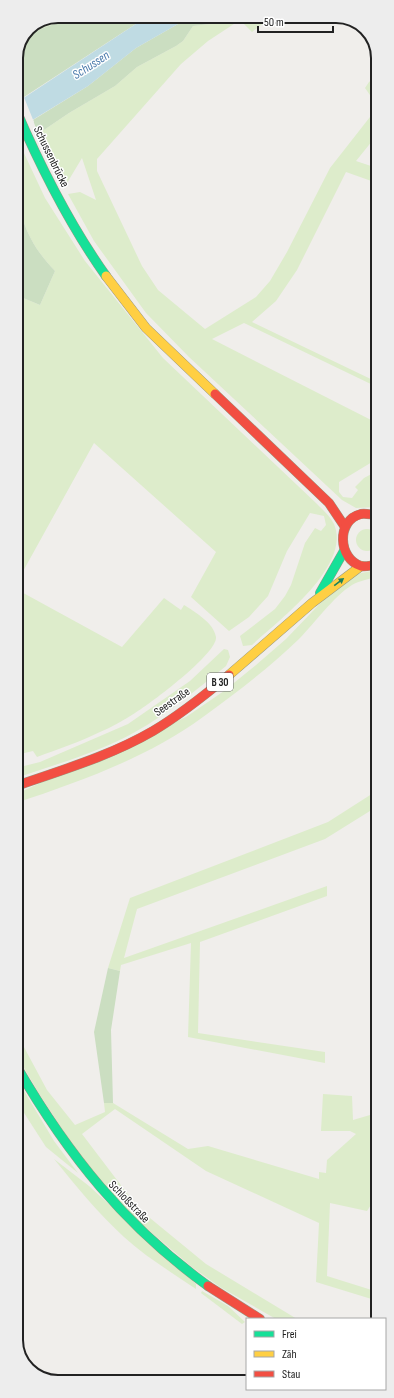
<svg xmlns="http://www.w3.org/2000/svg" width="394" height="1398" font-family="'Sofia Sans Condensed',sans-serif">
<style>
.grass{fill:#ddeccb}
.forest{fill:#cbdec1}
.water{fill:#bfdbe3}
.pier{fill:#f0eeeb}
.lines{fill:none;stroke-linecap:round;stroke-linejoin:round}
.fast-casing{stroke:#999a82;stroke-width:10}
.slow-casing{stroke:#999a82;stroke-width:10}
.jam-casing{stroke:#999a82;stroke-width:10}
.fast{stroke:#16e098;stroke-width:9}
.slow{stroke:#ffcf43;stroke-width:9}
.jam{stroke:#f24e42;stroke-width:9}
.oneway{fill:#1c815d}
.labels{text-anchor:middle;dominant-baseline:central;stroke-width:3;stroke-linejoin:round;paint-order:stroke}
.shield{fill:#fff;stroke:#646464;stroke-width:1}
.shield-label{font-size:11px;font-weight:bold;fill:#222}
.street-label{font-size:12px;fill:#222;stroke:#fff}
.water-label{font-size:13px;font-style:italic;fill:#4a7aab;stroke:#fff}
.rim{fill:none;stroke:#222;stroke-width:2}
</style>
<rect width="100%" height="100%" fill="#f0eeeb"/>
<g class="grass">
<polygon points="58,16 77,16 26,34 16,61 16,58 28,28"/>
<polygon points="218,16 272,16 252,32 240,20 208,41 181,64 97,159 97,171 142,266 158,290 205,329 256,297 270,281 287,252 330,168 377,108 377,135 356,161 377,168 377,183 346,172 297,270 276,301 252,322 377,382 377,387 244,323 212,339 377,423 377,459 339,482 339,492 343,497 352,498 358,490 355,487 364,478 377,471 377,507 356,508 342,500 189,357 146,313 94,241 68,194 80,192 96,200 82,158 64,188 38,134 69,113 115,86 137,67 176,46 183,41 193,26 210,24"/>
<polygon points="377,76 377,105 365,88 369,82"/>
<path d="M16,136l29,62 40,63 78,97 153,145c6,6 14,13 18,21 18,42 -56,97 -82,121l-9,1 -3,-10 35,-27 10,-13 6,-11 14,-42 10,-15 6,3 5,-6 -2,-9 -14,-3 -23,38 -19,45 -19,21 -20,14 -38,-34 25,-45 -122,-109 -78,141v-289l24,10 15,-34c-15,-16 -25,-30 -32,-51l-7,-2z"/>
<circle cx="367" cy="540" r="11"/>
<path d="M377,570v7c-8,2 -18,4 -25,8 -19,12 -37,38 -53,54 -30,29 -63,54 -96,78 -56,41 -122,64 -187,86v-9l170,-77 38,-26 32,-26 30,-26 48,-50 17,-14z"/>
<path d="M16,589l106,58 42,-49 17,12 3,-5c11,7 30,18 32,32 2,16 -66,67 -81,76 -11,7 -23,14 -35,19 -20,10 -42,17 -63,25l-4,-6 -17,4z"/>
<path d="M224,649l4,1 2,7 -4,9c-29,23 -58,48 -91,66 -37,21 -79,32 -119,46v-10l24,-6 88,-38 62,-43z"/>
<polygon points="378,790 378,806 325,839 137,909 124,958 327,886 327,896 200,942 198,1033 325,1052 325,1063 188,1037 191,943 121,965 120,971 108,968 130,898 328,822"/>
<polygon points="17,1034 47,1090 75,1125 105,1112 104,1103 113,1103 188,1149 208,1146 319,1179 319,1172 326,1173 327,1160 356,1134 350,1131 321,1131 323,1094 352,1096 353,1120 370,1115 378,1115 378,1194 367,1211 330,1203 327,1276 378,1292 378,1301 316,1282 319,1223 206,1171 115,1109 82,1134 139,1209 206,1264 297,1319 276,1319 220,1287 192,1267 139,1222 83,1161 40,1095 17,1056"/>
<polygon points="17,1079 54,1141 78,1173 46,1147 17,1102"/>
<path d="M54,1159l35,27 107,98v5c-25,-17 -50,-32 -72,-52 -26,-24 -48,-51 -70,-78z"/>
<polygon points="202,1291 228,1306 245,1322 242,1324 201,1293"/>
</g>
<g class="forest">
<path d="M77,16h71l-124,81c-10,-31 -9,-34 2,-63z"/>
<polygon points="192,16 218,16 210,24 193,26 183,41 176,46 137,67 115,86 69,113 38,134 33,120 88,86 136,48"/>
<path d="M16,218l7,2c7,21 17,35 32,51l-15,34 -24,-10z"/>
<polygon points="108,968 120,971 111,1030 113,1103 104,1103 94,1032"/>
</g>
<polygon class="water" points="148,16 192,16 136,48 88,86 16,130 16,103"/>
<polygon class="pier" points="23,95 34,122 16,132 16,100"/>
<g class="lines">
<g class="fast-casing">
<g id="fast">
<path d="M16,110c25,58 53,114 90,166"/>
<polyline points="320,593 344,551"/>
<path d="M17,1067c51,88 108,159 191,219"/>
</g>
</g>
<g class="slow-casing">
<g id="slow">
<polyline points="106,276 146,328 215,394"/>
<polyline points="229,675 312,603 361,566"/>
</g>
</g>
<g class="jam-casing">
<g id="jam">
<polyline points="215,394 329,503 345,527"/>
<path d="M377,515c-5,0 -11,-2 -16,-1 -25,6 -23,45 0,52 5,1 11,-1 16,-1"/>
<path d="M16,786c46,-16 94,-30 137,-55 27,-16 52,-36 76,-56"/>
<polyline points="208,1286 260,1319"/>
</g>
</g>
<use href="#fast" class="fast"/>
<use href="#slow" class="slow"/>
<use href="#jam" class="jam"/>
</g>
<defs><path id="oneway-solid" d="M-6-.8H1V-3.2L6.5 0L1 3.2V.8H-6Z"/></defs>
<use class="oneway" href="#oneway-solid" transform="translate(339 582) rotate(-37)"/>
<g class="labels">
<rect class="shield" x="207" y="673" width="26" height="18" rx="3"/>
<g class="shield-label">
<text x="220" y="682">B 30</text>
</g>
<g class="street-label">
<text transform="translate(51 157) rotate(64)">Schussenbrücke</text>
<text transform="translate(172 702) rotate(-35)">Seestraße</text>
<text transform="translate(129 1202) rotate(46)">Schloßstraße</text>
</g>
<g class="water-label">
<text transform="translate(91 65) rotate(-33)">Schussen</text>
</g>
</g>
<path d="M0 0H394V1398H0ZM58 23H336A35 35 0 0 1 371 58V1340A35 35 0 0 1 336 1375H58A35 35 0 0 1 23 1340V58A35 35 0 0 1 58 23Z" fill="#ededed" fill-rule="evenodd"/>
<path class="rim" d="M58 23H336A35 35 0 0 1 371 58V1340A35 35 0 0 1 336 1375H58A35 35 0 0 1 23 1340V58A35 35 0 0 1 58 23Z"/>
<rect x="246" y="1318" width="140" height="72" fill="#ffffff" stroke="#a7a7a7"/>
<rect x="254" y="1331" width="20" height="6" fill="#16e098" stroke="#a7a7a7"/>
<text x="282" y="1338" font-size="12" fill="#222222">Frei</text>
<rect x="254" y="1351" width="20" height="6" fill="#ffcf43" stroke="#a7a7a7"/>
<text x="282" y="1358" font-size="12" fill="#222222">Zäh</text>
<rect x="254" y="1371" width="20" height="6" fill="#f24e42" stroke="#a7a7a7"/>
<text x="282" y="1378" font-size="12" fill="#222222">Stau</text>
<path d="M258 26v6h75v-6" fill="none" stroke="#222222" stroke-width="2"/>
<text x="264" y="26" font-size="12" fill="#222222" stroke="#ffffff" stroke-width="3" paint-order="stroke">50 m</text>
</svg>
